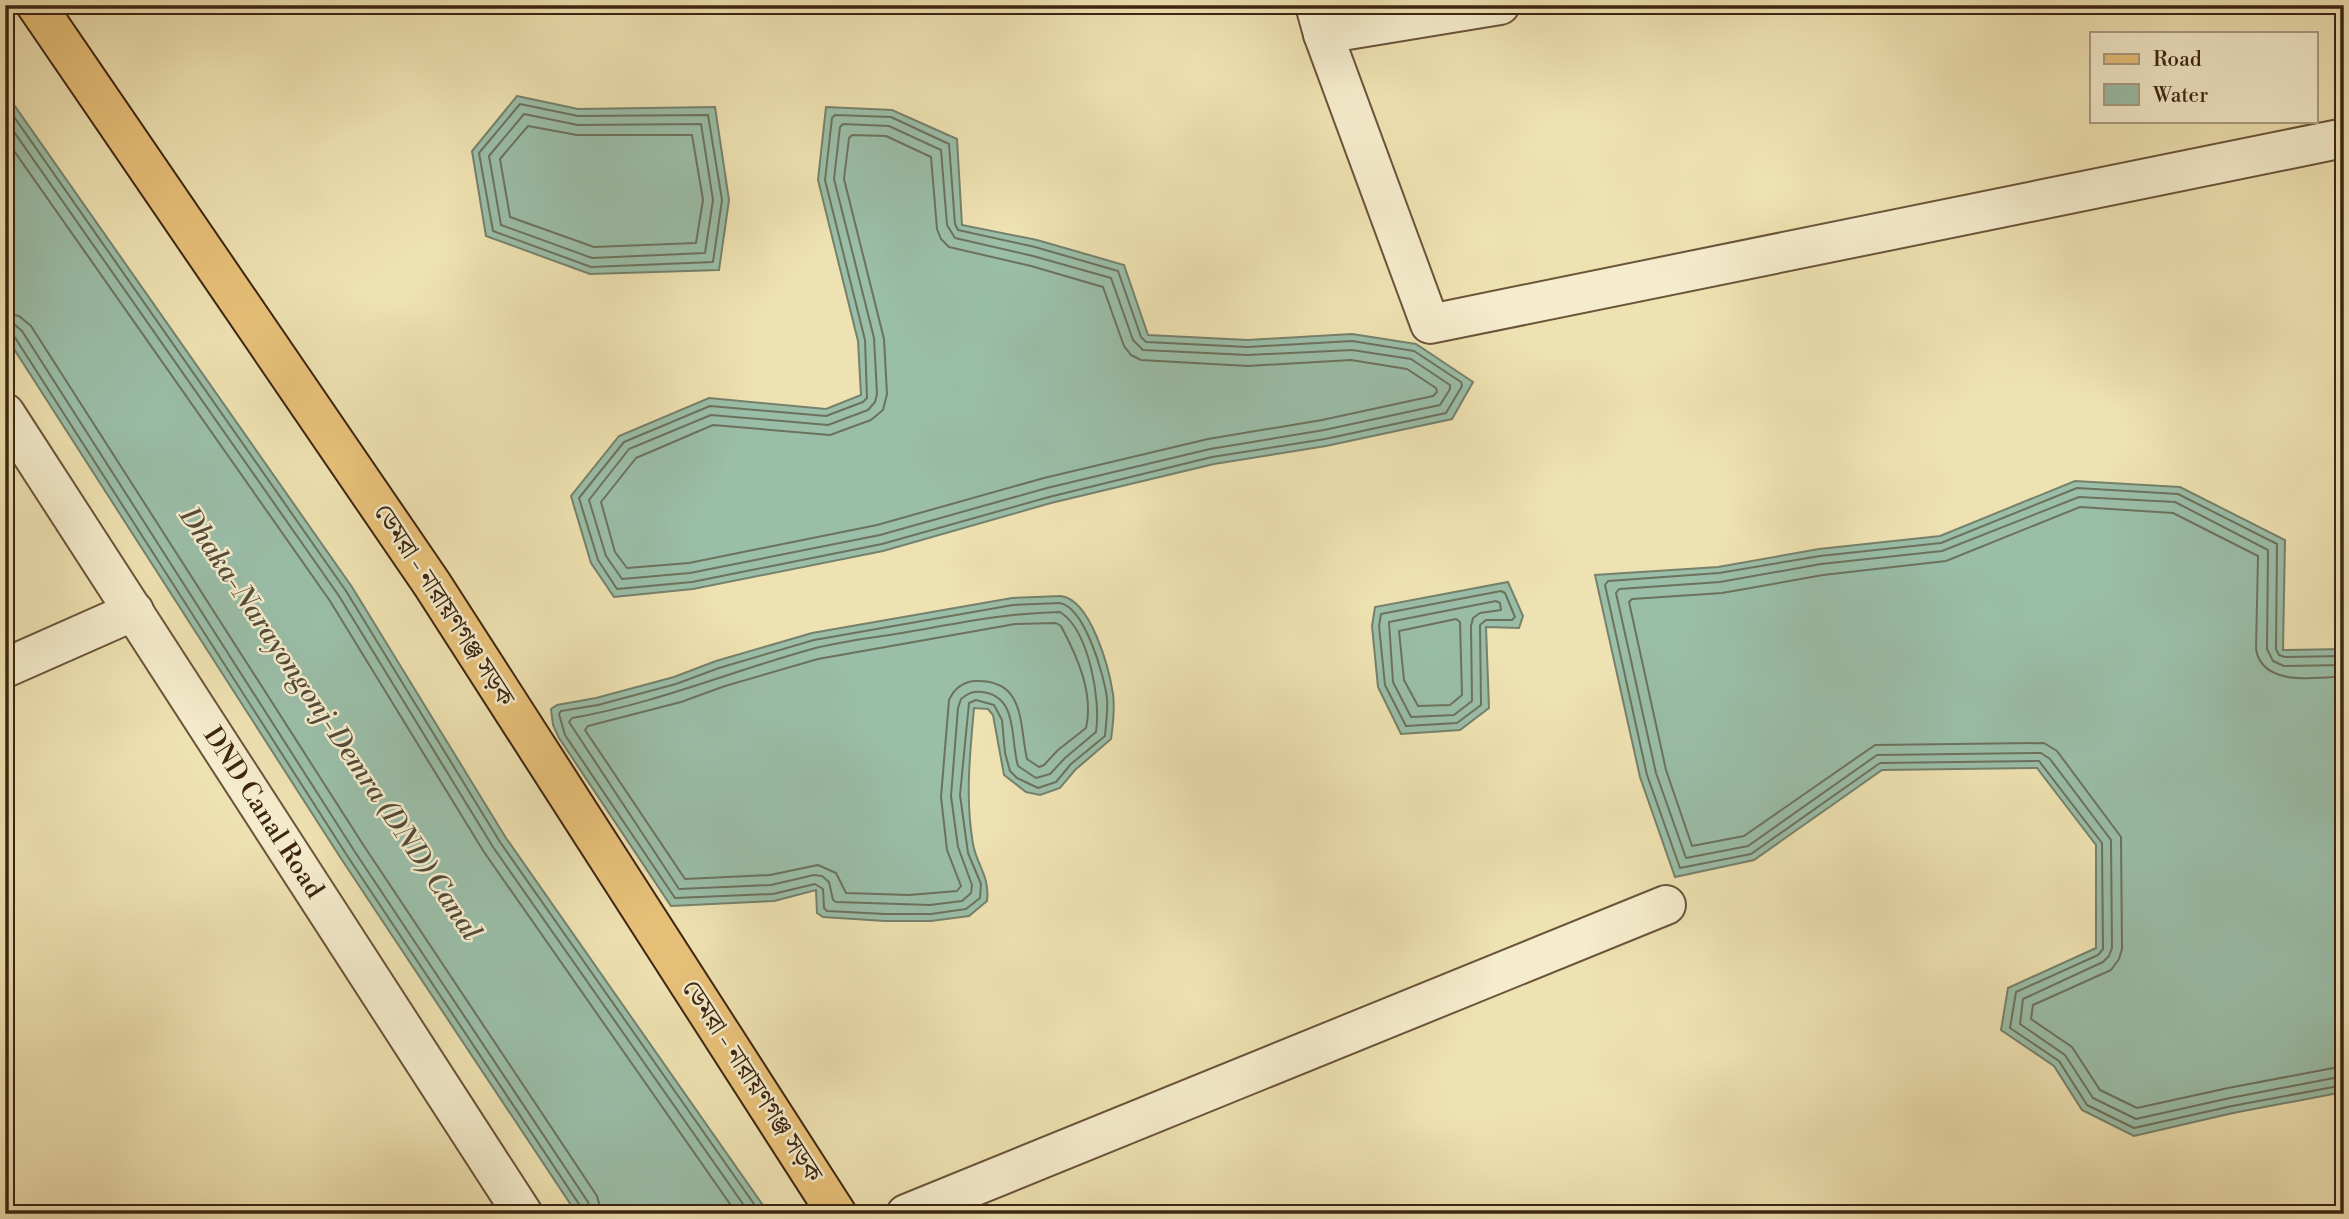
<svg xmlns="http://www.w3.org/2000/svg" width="2349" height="1219" font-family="'Libre Bodoni','Noto Serif Bengali',serif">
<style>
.water{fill:#9abea8;stroke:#75816c;stroke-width:2}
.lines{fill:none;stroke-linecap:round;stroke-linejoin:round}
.shore{stroke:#6c725d;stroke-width:2}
.minor-casing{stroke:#6a543a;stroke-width:42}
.major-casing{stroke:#3d2512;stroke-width:42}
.minor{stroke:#f5eccd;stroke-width:38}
.major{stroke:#e8c179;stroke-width:38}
.labels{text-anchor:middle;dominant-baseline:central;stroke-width:5;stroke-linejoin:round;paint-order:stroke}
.street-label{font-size:26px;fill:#3d2512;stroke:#f5eccd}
.water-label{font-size:28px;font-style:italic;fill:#544b38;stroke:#f5eccd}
</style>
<rect width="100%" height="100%" fill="#efe2b2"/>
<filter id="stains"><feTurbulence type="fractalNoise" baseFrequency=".00286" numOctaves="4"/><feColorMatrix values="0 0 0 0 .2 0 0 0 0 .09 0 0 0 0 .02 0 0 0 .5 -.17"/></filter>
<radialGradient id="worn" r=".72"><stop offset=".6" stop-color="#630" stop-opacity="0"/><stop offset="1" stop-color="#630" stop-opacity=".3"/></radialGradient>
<g class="water">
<polygon points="5,92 352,587 506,838 769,1214 577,1214 342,860 5,335"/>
<polygon points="517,96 578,109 715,107 729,200 719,270 590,274 486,236 472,151"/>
<polygon points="826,107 892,110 957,139 962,225 1037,240 1124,265 1148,335 1248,340 1352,334 1416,344 1473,382 1452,419 1326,446 1214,464 1051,503 883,551 693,589 614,597 591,563 571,496 619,436 709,398 826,409 861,395 858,341 818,180"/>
<polygon points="2075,481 2180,487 2285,540 2283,650 2344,649 2344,1092 2233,1113 2134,1136 2082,1110 2054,1066 2001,1030 2008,988 2096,948 2096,845 2037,768 1882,770 1754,860 1675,877 1640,777 1595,575 1718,567 1819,549 1940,536"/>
<polygon points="1508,582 1523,616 1519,628 1486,627 1489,708 1460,730 1401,734 1378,687 1372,626 1375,607"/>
<path d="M1061,596c30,4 48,72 52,98 2,15 0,31 -2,45l-36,31 -15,18 -20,7 -14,-3 -22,-17 -11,-60 -5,-6 -14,-1c-4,45 -9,90 -1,136 4,22 17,32 14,57l-18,15 -38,5h-46l-62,-4 -6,-4 -1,-23 -42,11 -103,5 -112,-168 -6,-13 -2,-16 6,-4 39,-7 78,-21 42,-16 96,-28 200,-35z"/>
</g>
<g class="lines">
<g class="shore">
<polyline points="5,104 346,591 500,842 761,1214"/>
<polygon points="520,104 578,116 708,115 722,200 713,262 591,267 493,231 479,153"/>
<polygon points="524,114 578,125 701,124 713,200 705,253 592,258 501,225 489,156"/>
<polygon points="835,115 891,117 949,144 955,224 958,230 1035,247 1118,271 1141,337 1146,342 1248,347 1352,341 1414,351 1461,382 1462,386 1446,413 1325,439 1212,457 1049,497 882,544 692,582 617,589 598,560 579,498 624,442 710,406 826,416 863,402 867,398 865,340 825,180 832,118"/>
<polyline points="5,119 339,596 493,847 750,1214"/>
<polygon points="843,124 889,126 941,150 947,225 955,238 1033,256 1111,278 1133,340 1143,350 1248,355 1352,350 1411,359 1450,385 1450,389 1440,405 1324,430 1210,449 1047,488 880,535 690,573 622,579 606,556 589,500 629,449 711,415 828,425 868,410 875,402 877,394 874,338 834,179 840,127"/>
<polygon points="528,126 577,135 692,135 703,200 696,243 594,247 510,217 500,159"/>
<polygon points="852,135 886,136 931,157 937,229 941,239 949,247 1031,266 1103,287 1124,346 1131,355 1141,360 1248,366 1351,360 1407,369 1436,388 1437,392 1433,396 1322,420 1208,439 1044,478 877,525 689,563 627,568 615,552 601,502 636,458 713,425 830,435 871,420 883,410 887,394 884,339 844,179 849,138"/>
<polyline points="5,138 330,601 484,852 737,1214"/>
<polyline points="5,313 19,316 31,326 364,846 597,1196 602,1214"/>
<polyline points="5,323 15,325 22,331 355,852 588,1202 591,1214"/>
<polyline points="5,332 14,336 348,857 581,1207 582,1214"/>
<polygon points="1501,591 1505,593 1515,617 1512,620 1486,620 1480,625 1481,705 1457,723 1406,726 1385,685 1379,626 1381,614"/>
<polygon points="1496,601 1500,603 1501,610 1480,613 1473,618 1471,626 1472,701 1454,715 1411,717 1393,682 1389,622"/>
<path d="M1060,603c25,5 44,72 47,95 1,12 -1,25 -2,38l-34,28 -15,18 -18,6 -21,-10 -7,-7 -5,-18 -3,-33 -8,-15 -18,-5 -7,3 -9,92 8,58 13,31 -1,14 -14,11 -35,5h-46l-58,-3 -3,-3 -1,-19 -8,-5 -42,10 -98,4 -110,-163 -6,-21 2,-3 37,-6 78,-21 43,-16 95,-28 199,-35z"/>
<path d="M1060,612c29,18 41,88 36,120l-31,26 -15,16 -14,4 -18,-12c-8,-26 1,-70 -36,-74 -9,-1 -14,1 -21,7l-3,9 -7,88 7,51 14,38 -1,8 -9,8 -32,4 -94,-3 -3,-2 -4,-18 -7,-6 -8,-1 -43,10 -92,4 -110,-167 3,-4c82,-14 160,-47 240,-69 29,-8 60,-11 90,-16 53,-9 103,-20 158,-21z"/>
<polygon points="1456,619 1460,622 1462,695 1450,705 1418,706 1404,680 1399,631"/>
<path d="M1056,623l5,3c16,30 33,67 25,102l-28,22 -14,15 -5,2 -12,-8c-8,-35 -1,-80 -52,-78 -13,1 -21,8 -26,19l-8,97 6,53 14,36 -4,5 -48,4 -63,-2 -10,-20 -18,-8 -48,10 -85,4 -100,-149 3,-4 93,-24 44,-16 93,-27 197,-35z"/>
<polyline points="2344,656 2285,657 2279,655 2276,649 2277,544 2178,494 2077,488 1941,543 1820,556 1719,573 1608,581 1605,585 1647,775 1680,868 1751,854 1880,763 2039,761 2102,843 2103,949 2098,955 2016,992 2010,1028 2059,1061 2087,1105 2134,1128 2232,1106 2344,1085"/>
<polyline points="2344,665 2284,666 2273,661 2267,649 2268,550 2175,502 2079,497 1942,551 1821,564 1720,582 1619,589 1616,593 1656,773 1686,858 1748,846 1877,755 2041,753 2050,759 2111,840 2112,948 2109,956 2103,962 2023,999 2020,1024 2065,1055 2093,1098 2136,1119 2230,1098 2344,1076"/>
<path d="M2344,676c-28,2 -82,11 -88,-27l2,-93 -85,-43 -93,-6 -134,54 -123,14 -101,18 -90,6 -3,3 37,168 26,76 52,-10 131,-91 169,-2 13,8 64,86 1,112 -3,10 -8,11 -78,35 -2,14 41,28 28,43 37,18 91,-20 116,-22"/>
</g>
<g class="minor-casing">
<g id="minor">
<polyline points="1315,5 1323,34 1500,5"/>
<polyline points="1323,34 1430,324 2344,138"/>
<path id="s1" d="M5,413l518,801"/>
<polyline points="5,668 134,611"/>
<polyline points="906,1214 1666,905"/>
</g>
</g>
<g class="major-casing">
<polyline id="major" points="36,5 432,584 837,1214"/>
</g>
<use href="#minor" class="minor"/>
<use href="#major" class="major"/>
</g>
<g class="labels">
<g class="street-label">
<text transform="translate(444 605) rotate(57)">ডেমরা - নারায়ণগঞ্জ সড়ক</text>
<text stroke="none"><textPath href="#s1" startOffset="476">DND Canal Road</textPath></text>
<text transform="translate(752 1081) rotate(57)">ডেমরা - নারায়ণগঞ্জ সড়ক</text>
</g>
<g class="water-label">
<text transform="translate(330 724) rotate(56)">Dhaka-Narayongonj-Demra (DND) Canal</text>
</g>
</g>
<rect width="2349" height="1219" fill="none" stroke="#efe2b2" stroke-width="28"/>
<rect x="7" y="7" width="2335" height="1205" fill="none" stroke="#3d2512" stroke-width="3.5"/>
<rect x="14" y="14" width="2321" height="1191" fill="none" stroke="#3d2512" stroke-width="2"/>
<rect x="2090" y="32" width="228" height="91" fill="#f5eccd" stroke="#ab9c82" stroke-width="2"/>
<rect x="2104" y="54" width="35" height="10" fill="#e8c179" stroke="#ab9c82" stroke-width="2"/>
<text x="2153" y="66" font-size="21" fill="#3d2512">Road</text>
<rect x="2104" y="84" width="35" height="21" fill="#9abea8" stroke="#ab9c82" stroke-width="2"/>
<text x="2153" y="102" font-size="21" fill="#3d2512">Water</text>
<rect width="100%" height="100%" filter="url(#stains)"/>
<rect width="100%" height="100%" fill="url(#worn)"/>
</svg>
